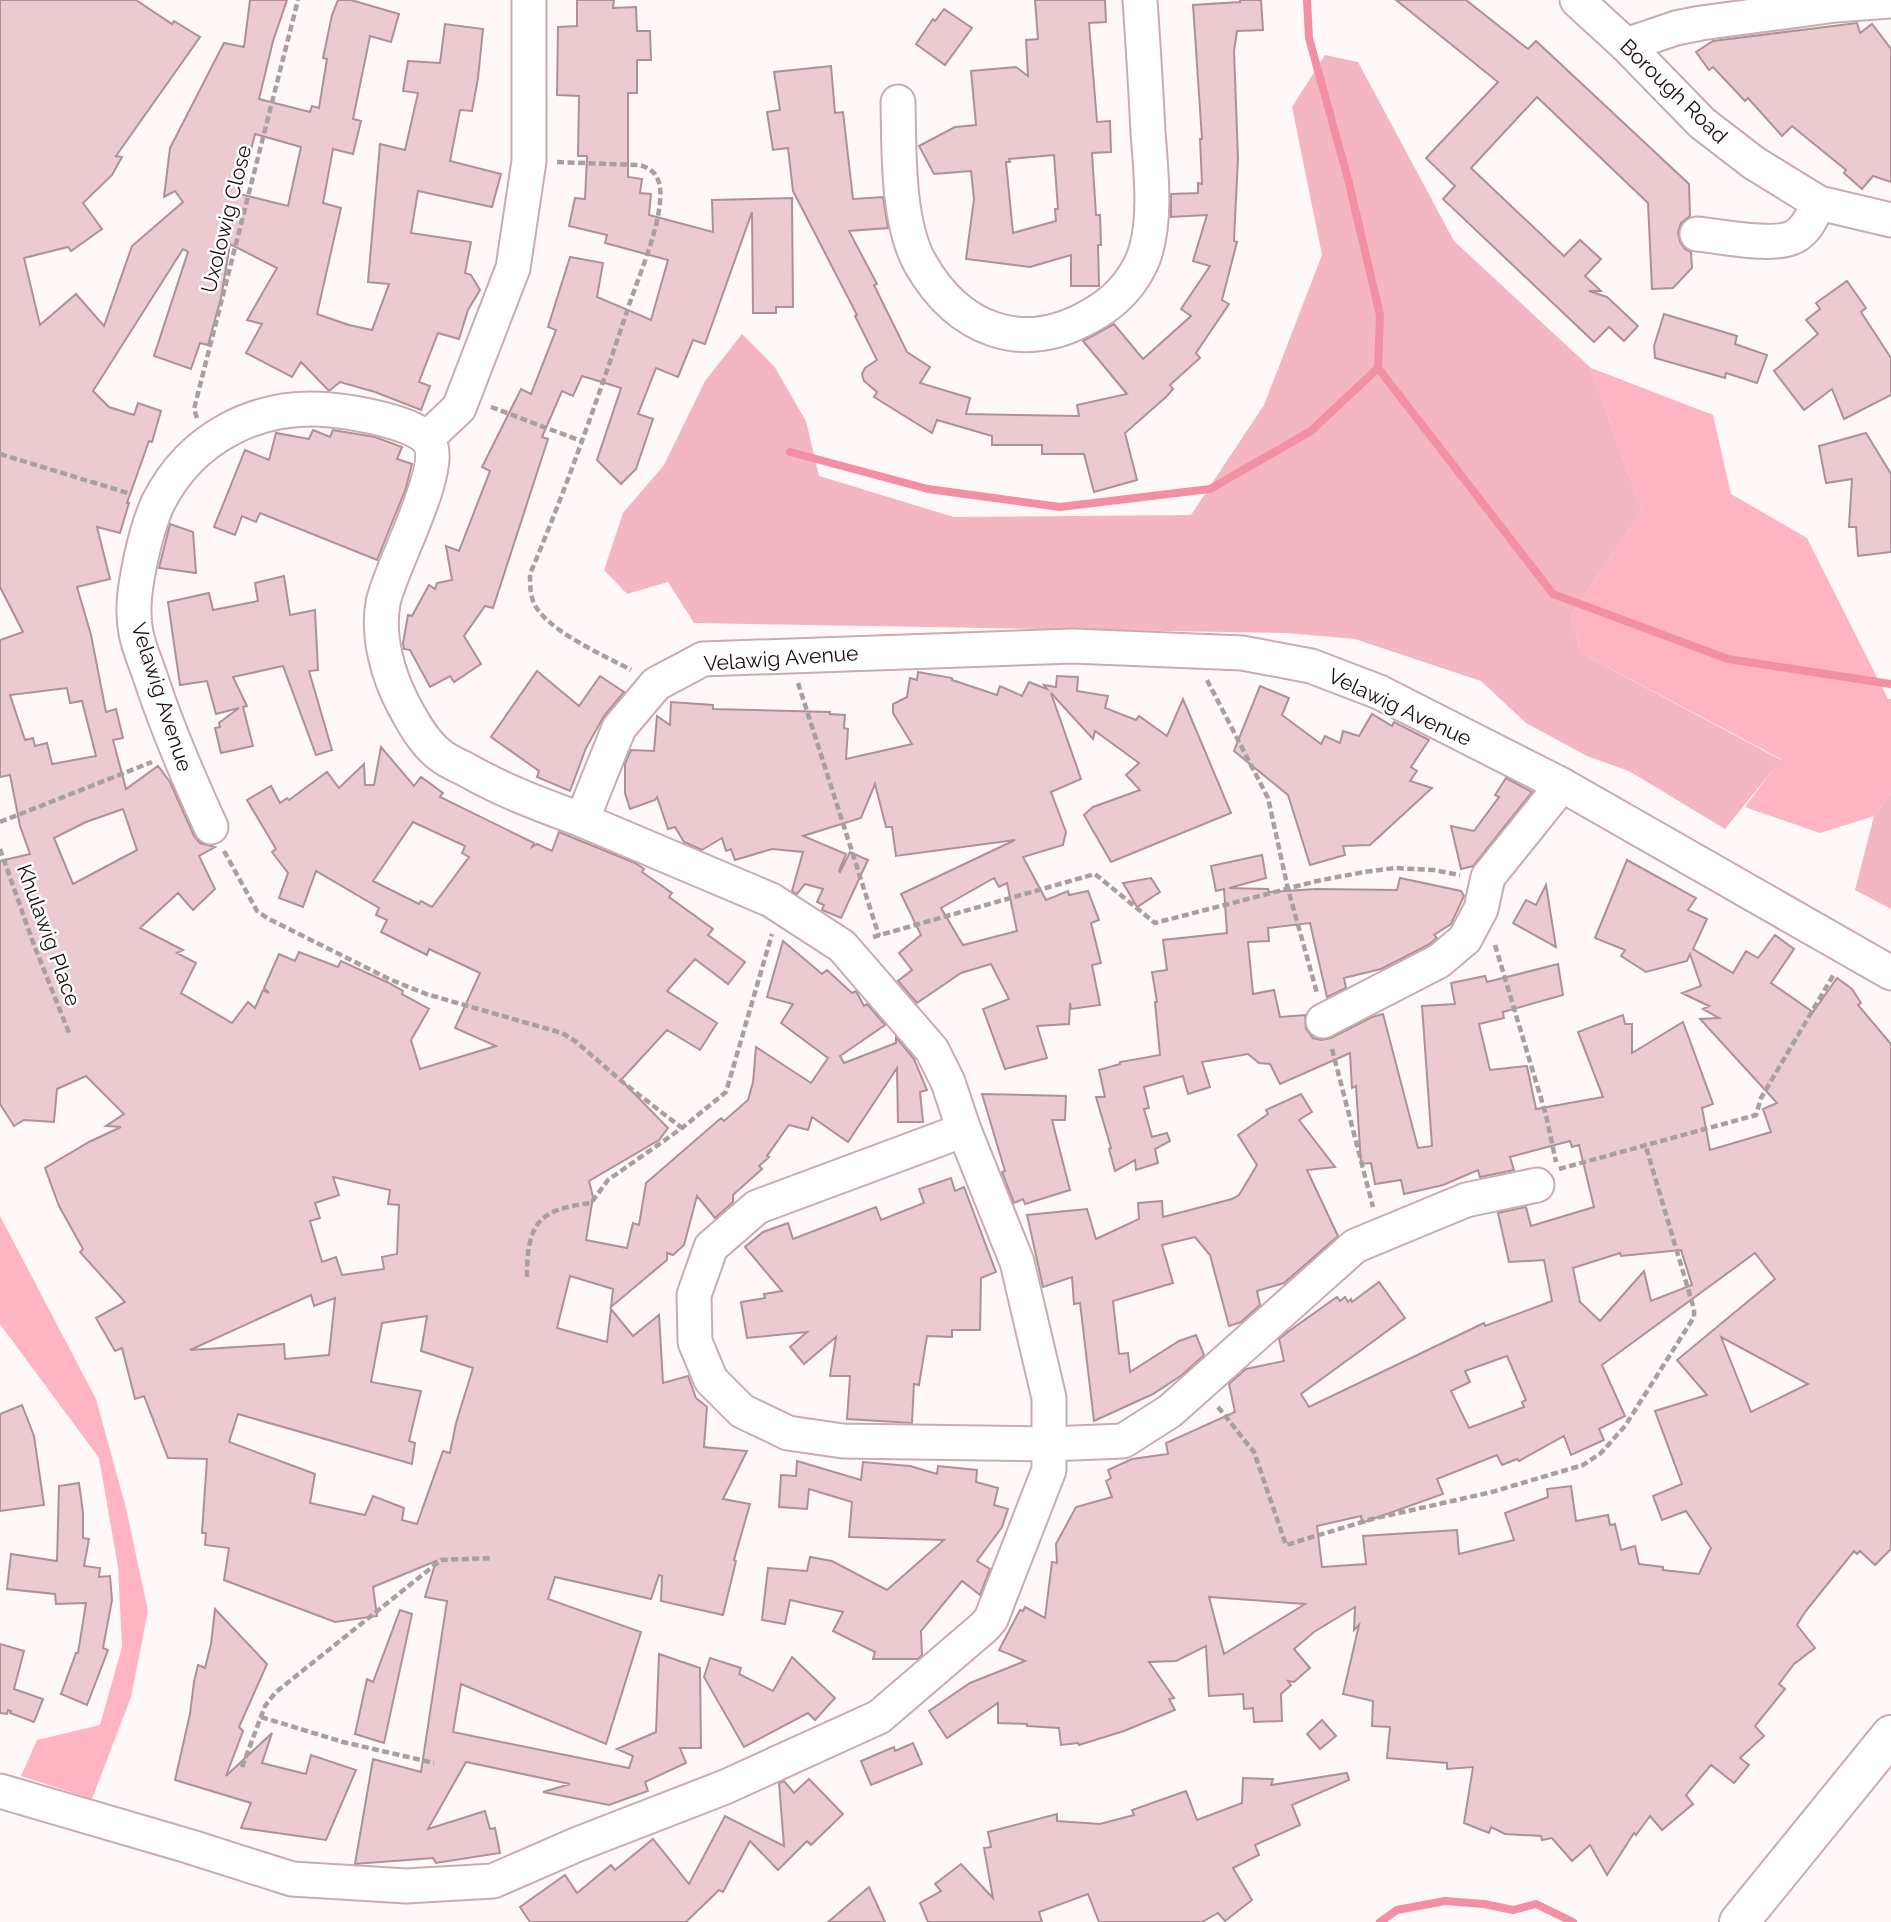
<svg xmlns="http://www.w3.org/2000/svg" width="1891" height="1922" font-family="Raleway,sans-serif">
<style>
.green{fill:#feb4c3}
.forest{fill:#f4b6c2}
.lines{fill:none;stroke-linecap:round;stroke-linejoin:round}
.stream{stroke:#f28fa5;stroke-width:8}
.building{fill:#ebcad0;stroke:#af9096;stroke-width:2;fill-rule:evenodd}
.minor-casing{stroke:#caabb0;stroke-width:37}
.major-casing{stroke:#caabb0;stroke-width:42}
.path{stroke:#a89fa1;stroke-width:4.5;stroke-dasharray:7 3.5;stroke-linecap:butt}
.minor{stroke:#fff;stroke-width:33}
.major{stroke:#fff;stroke-width:38}
.labels{text-anchor:middle;dominant-baseline:central;stroke-width:5;stroke-linejoin:round;paint-order:stroke}
.street-label{font-size:21px;fill:#1b1012;stroke:#fff}
</style>
<rect width="100%" height="100%" fill="#fff8f9"/>
<g class="green">
<polygon points="1591,368 1713,415 1731,494 1807,538 1888,699 1891,699 1891,794 1874,816 1820,833 1745,807 1781,759 1581,653 1571,616 1642,511"/>
<polygon points="0,1216 96,1399 126,1508 148,1611 131,1697 92,1799 21,1776 37,1740 100,1725 122,1647 118,1567 99,1458 0,1324"/>
</g>
<g class="forest">
<polygon points="1325,55 1358,62 1454,241 1591,368 1642,511 1571,616 1581,653 1781,760 1725,829 1629,771 1587,756 1526,723 1481,681 1355,639 1286,633 694,623 668,582 627,594 604,570 623,513 664,465 705,381 742,334 774,366 806,421 819,476 954,517 1191,515 1264,405 1322,255 1292,107"/>
<polygon points="1891,794 1891,909 1855,890 1874,816"/>
</g>
<g class="lines">
<g class="stream">
<polyline points="1307,0 1309,38 1348,179 1380,315 1378,368"/>
<polyline points="790,452 928,489 1060,507 1210,489 1311,431 1378,368 1553,594 1728,659 1891,684"/>
<polyline points="1380,1922 1397,1910 1445,1901 1484,1904 1513,1910 1536,1904 1573,1922"/>
</g>
</g>
<g class="building">
<path d="M0,0h136l36,24 2,-3 26,16 -84,119 6,1 -10,18 -29,28 19,26 -31,22 -3,-4 -44,11 16,67 36,-31 28,32 28,-80 51,-44 -8,-11 -11,6 6,-49 54,-105 20,4 6,-47h37l-14,41 -14,58 51,13 2,-6 7,2 8,-49 -4,-1 9,-43 6,-15h13l48,14 -8,28 -21,-6 -17,83 8,2 -8,33 -20,-5 -10,54 18,5 -24,106 32,11 23,5 17,-46 -21,-2 12,-138 25,6 13,-57 -15,-2 5,-30 32,2 5,-39 38,5 -5,49 -6,33 -12,-1 -10,51 51,13 -9,33 -74,-16 -7,42 60,9 -6,31 6,2 9,15 -12,20 -9,29 -21,-6 -19,49 11,4 -9,24 -46,-18 -35,-10 -11,9 -28,-29 -9,15 -46,-24 16,-29 -15,-4 30,-52 -47,-24 -9,54 -13,47 -8,-2 -9,26 -37,-13 34,-104 -5,-3 -90,142 16,16 25,8 4,-12 23,8 -9,31 -3,-1 -22,62h2l-9,30 -23,-6 13,52 -33,8 14,48 15,77 10,-3 7,29 -10,2 13,49 32,-23 12,16 24,54 6,7 15,4 -16,9 16,33 -22,21 -15,-17 -38,35 43,22 -6,3 19,10 -15,30 51,30 16,-21 7,6 8,-18 6,3 -5,-5 15,-34 16,7 4,-9 39,15 3,-6 48,22 14,8 -1,3 27,15 -18,31 9,29 76,-23 -41,-18 25,-55 -51,-24 -2,6 -46,-23 6,-12 -11,-5 3,-7 -63,-37 -13,36 -24,-9 9,-25 -16,-21 4,-3 -29,-49 24,-14 9,17 7,-5 2,2 38,-28 12,16 25,-24 1,21h9l7,-38 33,39 7,-9 22,16 -3,4 94,46 -2,4 5,-3 15,7 7,-19 76,31 9,6 -2,3 30,21 -3,4 44,32 -5,6 37,27 -17,22 -33,-25 -28,32 50,32 -17,27 -33,-20 -46,50 47,48 -9,12 -70,41 4,16 -7,43 41,8 6,-25 6,2 7,-42 75,-65 3,3 24,-21 5,-18 3,-35 55,36 17,-25 -47,-35 12,-19 -26,-7 16,-56 39,33 5,-4 25,23 4,-2 8,15 3,-2 18,21 -45,31 4,7 52,-20v-6l18,22 13,31 -7,2 3,30h-25l-1,-54 -49,74 -36,-25 -4,13 -19,-5 -22,31 2,1 -10,9 3,3 -29,26v7l-18,16 -18,-22 -13,49 -11,10 -6,-2v7l-56,47 2,-18 -43,-13 -13,52 50,14 4,-33 22,27 26,-21 4,68 25,-7 8,22 11,9 -3,40 43,4 -24,48 27,5 -16,56 2,1 -13,54 -62,-14 1,-25 -3,-1 -8,24 -96,-22 -7,22 93,33 -35,112 -145,-60 -8,48 176,36 4,-12 -16,-7 39,-17 3,-78 41,14 1,80h-21l6,15 -41,19 3,9 -39,14 -66,-13 27,-8 -104,-22 -38,67 57,-18 5,18 5,-1 5,25 -64,10 -3,-5 -78,6 18,-105 48,13 26,-171 -22,-4 11,-36 -63,26 4,29 -42,6 -111,-42 5,-32 -24,-3 1,-12h-4l5,-74 -39,-1 -24,-62 -9,3 -13,-51 -7,3 -19,-33 29,-16 -45,-50 3,-3 -24,-43 -14,-38 44,-26 32,-15 -15,-1 18,-12 -38,-38 -29,13 -3,33 -30,-2 -10,6 -14,-22v-243l30,-7 -10,-28 -10,-51 -10,2v-137l23,-8 -23,-45zM255,134l46,13 -13,59 -48,-12zM67,688l3,15 12,-2 14,55 -44,8 -5,-21 -12,3 -2,-8 -8,2 -15,-45zM123,809l14,41 -64,34 -19,-46 32,-16zM413,822l52,24 -3,7 7,4 -37,50 -11,-6 -2,3 -46,-23zM333,1177l57,13 -2,14 11,1 -2,49 -15,3 2,12 -42,6 -6,-18 -14,5 -12,-41 10,-3 -5,-15 24,-8zM311,1295l3,11 21,-8 -6,57 -44,4 -1,-15 -94,6zM427,1316l-6,35 52,17 -17,55 -6,30 -7,-2 -26,73 -15,-4 2,-12 -31,-12 -8,19 -55,-12 5,-29 -86,-32 9,-28 174,50 3,-21 -6,-2 12,-50 -50,-9 11,-59z"/>
<polygon points="577,0 614,0 613,8 636,7 637,31 650,31 651,60 637,60 637,93 628,93 628,177 642,179 640,193 651,194 649,215 713,232 712,200 792,198 793,307 776,307 776,313 753,313 752,212 705,344 693,340 678,377 656,368 638,414 653,419 636,469 621,484 597,460 621,388 582,376 573,396 562,391 542,437 548,439 493,608 485,606 464,636 481,664 454,682 450,676 430,687 410,650 404,649 403,643 408,615 412,616 429,585 435,589 437,583 452,580 446,546 459,551 490,471 482,467 521,389 531,394 556,330 548,327 570,257 603,263 597,297 651,320 668,260 605,243 607,235 569,226 575,198 585,199 587,156 578,156 579,96 557,95 558,27 577,26"/>
<path d="M1035,0h70l1,22 -17,1 8,99 13,-1 1,31 -19,1 4,62h4l1,30h-3l1,41h-28v-31l-41,12 -64,-8 8,-60 -3,-28 -37,3 -15,-28 36,-19 21,-2 -5,-54 45,-4 12,9 -2,-36 12,-1zM1054,155l4,54h-3l1,12 -43,12 -7,-71h4l-1,-3z"/>
<polygon points="1240,0 1261,0 1263,30 1237,31 1234,51 1238,158 1234,241 1237,242 1222,300 1229,304 1196,353 1200,358 1170,385 1173,389 1166,397 1125,433 1137,480 1094,492 1084,454 1042,454 1042,445 992,445 992,436 937,420 932,433 874,397 877,392 864,381 862,374 865,368 877,360 855,316 857,315 793,191 788,148 773,150 767,112 780,110 774,72 831,66 835,113 843,112 853,199 883,197 888,228 849,231 877,284 874,285 907,352 930,367 920,383 970,398 966,414 1079,416 1077,405 1127,394 1083,341 1114,324 1143,359 1191,316 1181,309 1210,266 1193,261 1207,215 1171,217 1171,194 1198,193 1198,183 1202,184 1200,139 1202,139 1193,5 1240,2"/>
<polygon points="1396,0 1466,0 1528,49 1536,41 1689,184 1690,216 1681,223 1678,232 1680,242 1685,249 1691,252 1692,268 1673,288 1652,289 1648,203 1537,97 1471,168 1564,256 1580,240 1601,259 1585,276 1601,291 1589,291 1607,297 1638,326 1624,341 1609,327 1594,342 1443,199 1455,186 1426,158 1498,82"/>
<polygon points="944,9 972,28 945,65 916,44 933,19 935,21"/>
<polygon points="1857,23 1860,33 1872,24 1891,49 1891,182 1873,176 1862,189 1844,173 1846,170 1792,126 1782,136 1748,98 1745,101 1713,67 1709,70 1696,52 1713,41"/>
<polygon points="1847,281 1866,308 1861,312 1891,358 1891,395 1844,419 1832,389 1804,410 1774,371 1818,334 1806,320 1820,309 1816,303"/>
<polygon points="1664,314 1737,336 1735,344 1767,355 1757,383 1726,373 1725,378 1655,358 1654,346"/>
<polygon points="313,430 330,437 333,430 375,437 402,447 397,459 412,464 406,488 377,560 260,513 256,522 242,516 235,535 214,527 245,450 269,460 276,433 309,439"/>
<polygon points="1866,433 1891,474 1891,552 1858,556 1856,527 1849,527 1852,479 1826,483 1819,446"/>
<polygon points="170,524 193,532 196,573 159,568"/>
<polygon points="284,576 290,615 315,610 318,670 309,671 332,750 316,755 283,666 233,677 247,706 243,707 253,746 221,753 215,728 220,727 219,723 239,708 216,714 207,681 180,685 168,602 209,593 213,610 258,601 255,583"/>
<polygon points="537,671 579,706 600,676 624,692 604,716 586,748 570,791 537,777 539,771 491,737"/>
<path d="M918,672l34,6v2l45,15 3,-9 22,10 7,-14 18,7 -3,-4 12,2 1,-11 21,1 -1,14 31,5 -3,12 31,12 3,-4 28,20 16,-37 48,114 -120,49 -27,-47 9,-8 47,-17 -14,-15 13,-12 -44,-32 -2,8 -42,-46 30,86 -30,13 15,40 -3,13 -40,12 23,43 22,-9 1,4 19,-4 11,29 -8,3 10,40 -9,2 8,40 -29,4 -1,-6 -1,21 -32,2 10,32 -42,11 -22,-60 26,-10 -18,-35 -30,9 -44,30 -19,-22 14,-11 -13,-17 22,-18 -20,-41 114,-54 -119,16 -4,-29h-6l-11,-43 -14,34 -58,18 43,18 -7,17 1,1 10,-20 18,8 -27,58 -19,-8 2,-5 -7,-3 6,-13 -18,-5 -8,10 -5,-3 11,-39 -31,-3 -37,11 -4,-11 -5,2 -4,-13 -20,12 -18,-8 -9,-15 -7,2 -11,-32 -2,3 -25,9 -5,-16v-29l6,-14 23,1 3,-35 13,9 1,-23 42,3v4l117,3v2l15,1 -1,13 4,1 -2,30 66,-15 -19,-31v-9l14,-7 3,-19 7,2zM994,878l5,9 8,-4 10,48 -54,14 -22,-37z"/>
<polygon points="1260,686 1289,698 1282,715 1321,744 1325,736 1340,743 1343,731 1359,736 1372,714 1392,726 1394,722 1429,740 1411,767 1417,771 1410,781 1432,788 1370,845 1343,846 1345,855 1310,865 1288,795 1234,751"/>
<polygon points="1506,778 1532,792 1473,866 1461,869 1451,826 1474,831 1499,797 1495,795"/>
<path d="M1262,855l4,23 -37,10 39,1 1,3 47,-3 81,1 3,-12 61,13 3,5 -13,28 -17,11 3,3 -9,7 -47,24 -37,9 2,10 -19,9 -17,-74 -42,5 1,13 -21,1 5,52 21,-4 6,27 25,-2 1,14 7,9 8,2 10,-2 41,-21 11,-3 35,134 14,-2 -10,-140 33,-2 -4,-21 34,-7 2,6 71,-18 5,31 -60,17 1,6 -25,6 11,46 37,-4 9,43 67,-12 -25,-65 45,-17 2,9h7v29l51,-31 30,82 -11,4 8,42 61,-18 -8,-23 14,-6 -77,-84 19,-1 -16,-9 6,-3 -27,-13 19,-7 -11,-32 -3,7 -41,11 -25,-16 4,-6 -30,-12 32,-78 69,38 -8,12 19,9 -14,30 40,24 13,-22 12,7 17,-23 19,14 -23,34 42,29 24,-34 15,11 9,14 -3,2 33,39v505l-16,16 -15,-14 -3,3 -3,-3 -49,61 -8,13 18,23 -21,16 -15,20 6,5 -30,37 9,10 -24,22 9,7 -15,18 -23,-18 -25,30 7,9 -31,26 -12,-14 -14,19 -2,-2 -27,42 -17,-30 -18,16 -20,-23 -10,2 -1,-4 -36,-2 -14,-7 -2,6 -25,-10 9,-56 -26,2v-6l-60,-5 3,-31 -18,-1 1,-25 -30,-7 16,-69 -5,5 1,-23 -41,25 -20,17 16,19 -16,14 -6,-1 3,4 -10,9 1,27 -28,1 -1,-14 -9,1 -1,-15 -34,2 -3,-50 -30,15 -27,1 25,36 -5,1 6,11 -51,21 -45,14 -1,-2 -17,2 -2,-17 -32,-2v-2l-29,-1v-20l-51,35 -18,-27 41,-28 55,-22 -26,-11 21,-40 3,1 2,-4 20,11 7,-56 5,1 -1,-19 20,-37 36,-10 -6,-16 5,-3 -3,-8 24,-11 36,-5 -2,-11 69,-31 -6,-28 17,-15 38,-8 -5,-22 10,-8 48,-34 3,4 5,-4 3,5 3,-3 1,3 27,-20 26,36 -104,76 8,13 175,-84 1,3 67,-25 -8,-41 -35,2 -11,-49 28,-6 5,19 63,-19 -15,-62 -7,2 -2,-6 -60,16 4,13 -34,7 -2,-7 -35,15 -39,9 -3,-14 -26,4 -4,-21 -10,1 -5,-78 -4,2 -2,-35 -70,31 -10,-20 -11,-1 -11,-9 -46,8 8,25 -22,7 -5,-18 -39,11 5,21 -5,1 8,28 15,-4 3,8 -15,8 3,14 -22,7 -1,-10 -20,11 -6,-22 2,-1 -15,-51h9l-6,-27 21,-6v-2l40,-7 -5,-53h2l-5,-30 15,-2 -4,-30 64,-7 -3,-44 -8,2 -5,-25zM1681,1250l11,35 -41,16 -7,-30 -44,50 -20,-19 -7,-34 47,-15 1,3zM1755,1253l20,26 -98,81 30,35 -52,16 27,73 -29,12 9,24 24,-9 25,37 -12,26 -36,-4v-3l-24,-3 -4,-18 -14,4 -6,-26 -5,1 -2,-10 -32,6 -5,-35 -24,3 1,8 -43,16 9,27 -55,14 -2,-24 -94,6 3,28 -44,3 -5,-41 44,-10 1,7 81,-29 -6,-15 60,-24 5,10 15,-6 2,2 45,-25 7,19 33,-15 -5,-11 26,-13 -23,-51zM1721,1337l87,47 -57,28zM1507,1356l19,44 -4,2 2,5 -55,21 -18,-37 19,-9 -5,-11zM1209,1597l96,7 -81,50z"/>
<polygon points="1151,878 1160,892 1137,907 1123,883"/>
<polygon points="1546,885 1556,947 1513,923 1526,900 1536,905"/>
<polygon points="982,1094 1066,1096 1065,1120 1052,1120 1070,1190 1025,1204 1023,1199 1014,1203 1002,1172 1005,1171"/>
<polygon points="1301,1094 1312,1112 1299,1120 1335,1167 1307,1170 1338,1236 1284,1283 1257,1291 1260,1305 1241,1322 1229,1326 1210,1255 1195,1237 1162,1245 1173,1283 1113,1301 1119,1354 1128,1353 1130,1372 1179,1341 1196,1335 1204,1355 1182,1375 1153,1394 1094,1421 1080,1303 1074,1304 1072,1277 1043,1287 1027,1215 1087,1209 1096,1239 1139,1219 1138,1203 1162,1201 1163,1217 1232,1199 1239,1195 1257,1165 1238,1135 1268,1114 1266,1110"/>
<polygon points="951,1178 955,1191 964,1187 996,1272 981,1278 980,1330 952,1330 952,1337 927,1336 919,1385 914,1384 912,1423 847,1419 850,1376 830,1376 836,1337 804,1364 790,1347 807,1332 747,1338 741,1302 765,1298 764,1294 782,1291 745,1247 763,1232 788,1223 793,1239 876,1207 881,1220 924,1203 919,1189"/>
<polygon points="22,1405 34,1436 44,1505 0,1511 0,1414"/>
<polygon points="797,1461 861,1480 863,1462 910,1466 937,1474 938,1466 977,1470 976,1482 998,1488 994,1505 1008,1509 1002,1527 977,1561 990,1569 980,1595 962,1581 921,1631 922,1655 918,1659 873,1659 875,1652 833,1631 843,1612 790,1600 785,1624 762,1620 768,1568 807,1571 810,1557 832,1561 887,1590 944,1540 849,1537 852,1502 809,1489 807,1509 779,1507 781,1475 796,1476"/>
<polygon points="79,1483 83,1513 83,1538 89,1539 84,1566 100,1568 99,1577 110,1576 112,1600 103,1648 108,1650 87,1705 61,1694 76,1653 78,1653 86,1603 56,1604 55,1594 7,1589 11,1554 57,1561 59,1486"/>
<polygon points="215,1609 267,1664 239,1727 243,1731 226,1776 272,1733 262,1763 306,1774 311,1755 356,1770 326,1840 241,1828 251,1803 175,1780 190,1714 194,1682 198,1665 205,1668 211,1644"/>
<polygon points="400,1610 412,1614 384,1743 355,1734 367,1679 373,1682"/>
<polygon points="0,1644 24,1651 14,1689 43,1699 34,1722 10,1713 11,1711 8,1710 7,1714 0,1713"/>
<polygon points="792,1657 835,1698 815,1720 808,1713 744,1747 704,1677 710,1658 741,1668 739,1674 773,1691"/>
<polygon points="1322,1720 1336,1736 1320,1749 1307,1734"/>
<polygon points="913,1743 922,1764 871,1785 861,1761 894,1747 895,1751"/>
<polygon points="1347,1773 1349,1780 1292,1805 1300,1825 1255,1845 1259,1855 1233,1868 1252,1900 1225,1921 1218,1913 1202,1922 1099,1922 1088,1894 1039,1912 1042,1922 928,1922 920,1903 941,1891 935,1884 961,1864 993,1898 984,1848 991,1847 988,1832 1057,1814 1057,1821 1100,1824 1134,1815 1132,1810 1186,1791 1197,1820 1242,1803 1243,1778 1273,1779 1271,1785"/>
<polygon points="809,1779 843,1814 811,1845 807,1841 778,1870 750,1841 723,1892 719,1890 686,1922 530,1922 520,1907 565,1875 577,1893 611,1865 615,1870 653,1839 689,1884 725,1816 784,1846 779,1783 784,1781 794,1793"/>
<polygon points="869,1887 885,1922 828,1922"/>
</g>
<g class="lines">
<g class="minor-casing">
<g id="minor">
<polyline points="1577,0 1626,45 1702,123 1754,163 1819,203 1891,220"/>
<polyline points="1626,45 1676,28 1701,23 1836,5 1891,1"/>
<path d="M898,102c1,47 -1,120 22,161 38,67 102,92 170,53 24,-13 42,-31 53,-57 14,-36 8,-89 5,-126 -2,-45 -5,-89 -8,-133"/>
<path d="M1697,234c24,2 81,15 100,1 11,-7 16,-21 22,-32"/>
<polyline points="427,438 459,408 513,268 529,161 529,0"/>
<path d="M211,827c-22,-48 -42,-94 -59,-145 -5,-16 -13,-33 -16,-49 -5,-25 0,-51 5,-75 4,-18 9,-38 17,-55 33,-66 100,-100 172,-93 22,2 84,12 98,30 20,26 -39,129 -45,163 -6,34 5,72 20,101 9,17 21,39 37,51 7,6 17,10 25,14 38,22 77,36 117,51l37,-92 37,-44 47,-25 370,-13 169,7 69,13 68,26 183,93 329,188"/>
<polyline points="1323,1021 1439,961 1465,939 1481,909 1488,877 1562,785"/>
<polyline points="964,1130 757,1207 711,1247 694,1295 695,1342 711,1380 742,1411 788,1433 843,1441 1049,1444 1123,1441 1170,1411 1355,1246 1466,1200 1537,1185"/>
<polyline points="0,1791 188,1846 292,1879 406,1886 493,1881 578,1844 725,1787 879,1717 984,1627 991,1619 1049,1470 1049,1398 1017,1262 964,1130 948,1082 932,1050 842,946 771,900 582,820"/>
</g>
</g>
<g class="major-casing">
<polyline id="major" points="1739,1922 1891,1735"/>
</g>
<g class="path">
<path d="M557,162l83,3c18,5 22,19 20,37 -3,34 -23,78 -34,112 -29,87 -60,175 -96,260 0,9 0,18 3,27 11,29 71,54 98,69"/>
<polyline points="491,407 581,441"/>
<polyline points="197,418 194,409 298,0"/>
<polyline points="0,454 131,494"/>
<polyline points="1207,680 1268,798 1288,889 1317,993"/>
<polyline points="798,683 879,936"/>
<polyline points="0,822 152,762"/>
<polyline points="0,849 34,945 69,1033"/>
<polyline points="224,851 257,911 267,918 389,979 426,994 562,1033 575,1041 625,1084 682,1128"/>
<polyline points="873,937 1095,874 1155,923 1317,881 1364,872 1395,868 1433,870 1460,875"/>
<polyline points="1495,945 1546,1115 1556,1162"/>
<polyline points="1332,1049 1373,1207"/>
<polyline points="1559,1169 1756,1115 1761,1098 1834,974"/>
<path d="M527,1277c0,-53 11,-68 64,-74l17,-23 74,-52 44,-36 46,-158"/>
<polyline points="1218,1407 1254,1452 1286,1545 1372,1519 1492,1492 1583,1465 1601,1453 1625,1426 1694,1317 1694,1309 1646,1147"/>
<polyline points="261,1717 343,1742 434,1763"/>
<polyline points="242,1767 265,1706 276,1692 441,1560 493,1558"/>
</g>
<use href="#minor" class="minor"/>
<use href="#major" class="major"/>
</g>
<g class="labels">
<g class="street-label">
<text transform="translate(1674 91) rotate(44)">Borough Road</text>
<text transform="translate(226 219) rotate(-76)">Uxolowig Close</text>
<text transform="translate(781 658) rotate(-4)">Velawig Avenue</text>
<text transform="translate(162 697) rotate(72)">Velawig Avenue</text>
<text transform="translate(1400 707) rotate(25)">Velawig Avenue</text>
<text transform="translate(49 935) rotate(70)">Khulawig Place</text>
</g>
</g>
</svg>
